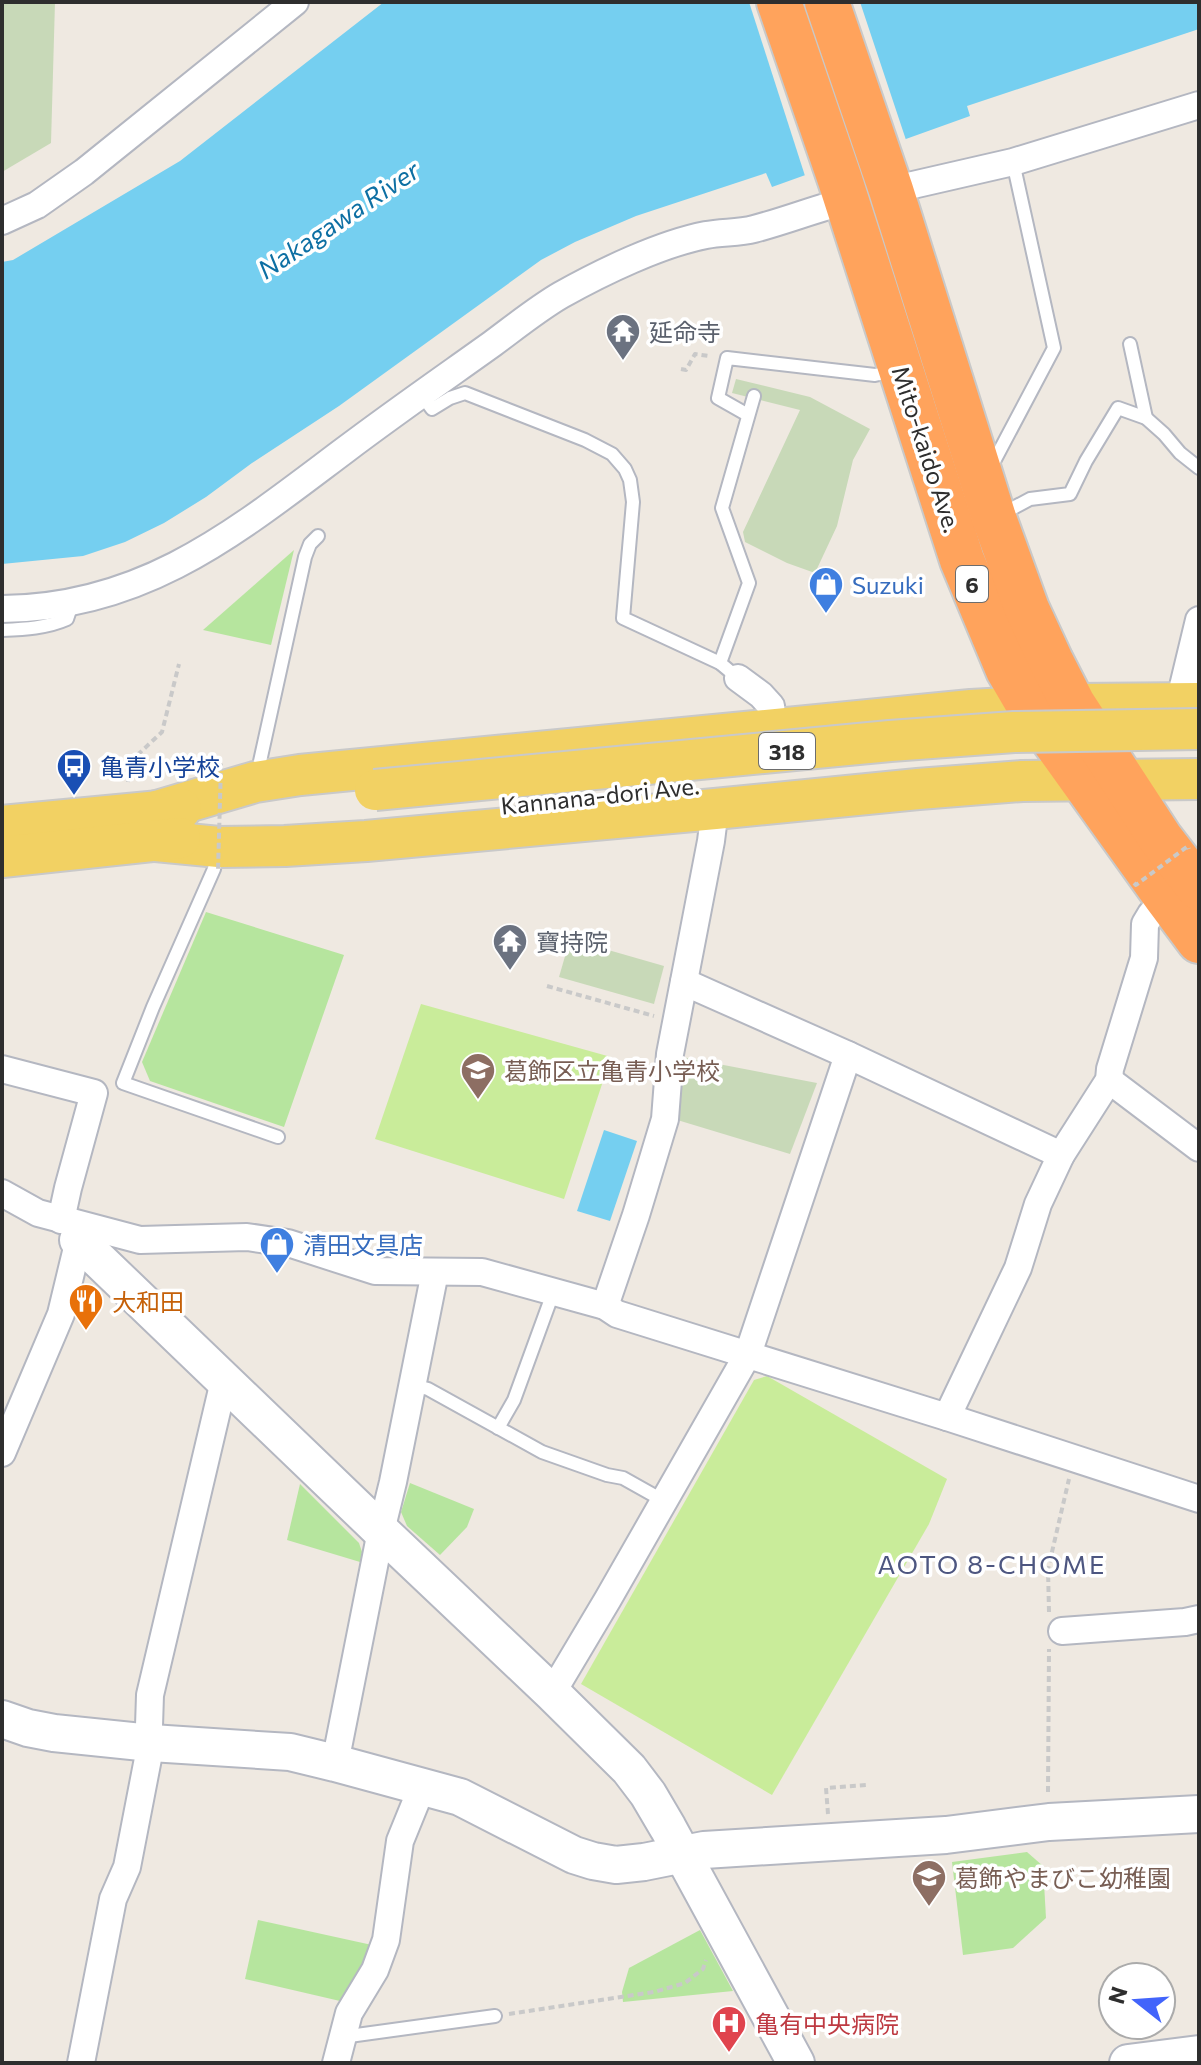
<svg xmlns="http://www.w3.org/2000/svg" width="1201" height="2065" font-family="Commissioner,'Noto Sans JP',sans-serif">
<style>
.green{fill:#b6e59e}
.cemetery{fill:#c8d9b8}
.pitch{fill:#c9ec9a}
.water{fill:#75cff0}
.pier{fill:#efe9e1}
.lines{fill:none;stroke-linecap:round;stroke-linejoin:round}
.lane-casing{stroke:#b4b7c1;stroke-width:16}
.street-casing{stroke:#b4b7c1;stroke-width:30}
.secondary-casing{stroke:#b4b7c1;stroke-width:40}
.primary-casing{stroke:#c9c9c9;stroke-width:44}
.highway-casing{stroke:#c9c9c9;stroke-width:48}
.path{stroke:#c9c9c9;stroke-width:4;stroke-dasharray:6 4;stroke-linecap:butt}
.lane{stroke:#fff;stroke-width:12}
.street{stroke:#fff;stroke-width:26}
.secondary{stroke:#fff;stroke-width:36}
.primary{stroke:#f2d163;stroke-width:40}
.highway{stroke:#ffa35c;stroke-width:44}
.primary-bridge-casing{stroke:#c9c9c9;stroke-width:44;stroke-linecap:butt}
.path-bridge{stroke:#c9c9c9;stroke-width:4;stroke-dasharray:6 4;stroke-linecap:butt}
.primary-bridge{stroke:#f2d163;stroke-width:40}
.labels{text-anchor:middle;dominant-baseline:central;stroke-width:7;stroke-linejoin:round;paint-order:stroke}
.shield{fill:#fff;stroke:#6d6d6d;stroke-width:2}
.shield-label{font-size:22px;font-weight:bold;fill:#2e2e2e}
.worship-label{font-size:24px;fill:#5b616d;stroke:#fff;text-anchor:start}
.street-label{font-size:24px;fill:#2e2e2e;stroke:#fff}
.shop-label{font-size:24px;fill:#366cbe;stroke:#fff;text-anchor:start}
.transit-label{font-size:24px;fill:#164399;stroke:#fff;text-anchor:start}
.education-label{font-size:24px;fill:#785e54;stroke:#fff;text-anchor:start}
.food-label{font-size:24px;fill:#c56008;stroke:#fff;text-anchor:start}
.health-label{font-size:24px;fill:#be3a42;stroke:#fff;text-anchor:start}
.water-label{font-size:26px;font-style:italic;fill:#0d6fa3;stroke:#fff}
.neighbourhood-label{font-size:26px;letter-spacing:2px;fill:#4d5680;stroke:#fff}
</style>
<rect width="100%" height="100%" fill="#efe9e1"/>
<g class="green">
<polygon points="294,550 271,645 203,630"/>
<polygon points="206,912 344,955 284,1127 150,1081 142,1062"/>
<polygon points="410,1483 474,1509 467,1527 440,1555 407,1526 401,1512"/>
<polygon points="300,1484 359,1543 362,1552 360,1562 287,1540"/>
<polygon points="1027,1852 1043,1866 1046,1918 1013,1948 963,1955 952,1862"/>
<polygon points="258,1920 372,1945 365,1964 340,2001 245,1979"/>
<polygon points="700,1930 733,1991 623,2002 622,1992 629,1968"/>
</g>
<g class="cemetery">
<polygon points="2,2 55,2 51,143 2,172"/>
<polygon points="736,379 810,397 870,429 853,460 837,526 815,573 787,563 745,542 743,532 800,410 732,393"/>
<polygon points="570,939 664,966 654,1004 559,977"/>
<polygon points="682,1057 817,1083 790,1154 674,1119"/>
</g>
<g class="pitch">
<polygon points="421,1004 611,1057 564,1199 375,1139"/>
<polygon points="767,1376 947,1479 929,1524 772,1795 581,1684 754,1380"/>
</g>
<g class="water">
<polygon points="384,2 1199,2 1199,29 967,106 970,116 772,187 766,173 636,216 575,242 541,260 339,406 252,463 206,497 164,523 125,542 83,556 2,564 2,262 13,260 180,161"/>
<polygon points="604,1130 637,1141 610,1221 577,1211"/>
</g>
<polygon class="pier" points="749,2 860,2 907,143 806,179"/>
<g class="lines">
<g class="lane-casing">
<g id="lane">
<polyline points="1130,344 1146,418"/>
<polyline points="421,394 432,409 450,398 465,393 585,440 612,454 625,469 630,480 633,502 623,618 720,663 738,678"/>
<polyline points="748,415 718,398 727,358 875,375 894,371"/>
<polyline points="991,467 1054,348 1013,162"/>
<polyline points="1000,515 1030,499 1070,494 1086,461 1118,408 1146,418 1164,434 1180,453 1199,468"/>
<path d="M2,630c22,-1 45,-2 65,-11l3,-9 -1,-8"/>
<polyline points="720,663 749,583 722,508 754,396"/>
<polyline points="257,775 305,557 310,544 318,536"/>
<polyline points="217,853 214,869 153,1007 123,1083 278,1137"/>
<polyline points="413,1385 428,1389 542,1452 607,1475 623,1478 664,1501"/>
<polyline points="498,1428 514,1400 553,1293"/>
<polyline points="342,2037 495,2016"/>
</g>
</g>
<g class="street-casing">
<g id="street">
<polyline points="891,190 1013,162 1199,105"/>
<polyline points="2,221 37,205 84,172 295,2"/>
<path d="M2,609c143,-1 235,-78 343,-159 49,-37 98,-71 147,-106 23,-17 45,-35 69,-49 41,-23 99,-51 145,-60 16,-3 33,-2 48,-6 31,-8 61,-20 92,-28"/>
<polyline points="738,678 761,695 771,706 774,730"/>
<polyline points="1179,703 1199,620"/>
<polyline points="684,982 848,1055 1061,1155"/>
<polyline points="2,1069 94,1093 68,1188 61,1220"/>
<polyline points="1109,1080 1199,1148"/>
<polyline points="2,1193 38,1213 140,1240 247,1237 288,1243 375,1271 482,1272 605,1306 617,1314 947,1417 1199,1499"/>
<polyline points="605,1306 636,1215 665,1119 670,1054 711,841 715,809"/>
<polyline points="947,1417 1018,1268 1038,1204 1061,1155 1109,1080 1110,1069 1144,958 1145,924 1151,914 1166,897"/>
<polyline points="2,1453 61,1314 82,1227"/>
<polyline points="1062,1631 1185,1622 1199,1619"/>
<polyline points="552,1693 608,1599 748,1354 848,1055"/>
<polyline points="335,1763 381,1531 393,1482 435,1272"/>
<polyline points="81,2063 113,1899 127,1867 151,1743 149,1726 150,1695 224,1381"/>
<polyline points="336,2063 349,2013 375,1970 386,1940 400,1841 422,1787"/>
</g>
</g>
<g class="secondary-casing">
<g id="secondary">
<polyline points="78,1240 381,1531 552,1693 629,1769 648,1794 668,1828 796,2063"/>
<polyline points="2,1719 28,1728 54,1733 151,1743 290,1752 335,1763 460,1797 574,1855 593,1861 616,1865 644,1862 704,1850 946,1835 1049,1822 1199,1814"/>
<polyline points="1128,2063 1199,2054"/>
</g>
</g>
<g class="primary-casing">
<g id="primary">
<polyline points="157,811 255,782 300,775 971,710 1073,704 1199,703"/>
<polyline points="2,826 181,809"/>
<polyline points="156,841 219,847 285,846 366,841 715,809 918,789 1022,781 1199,779"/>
<polyline points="2,857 180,838"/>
</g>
</g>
<g class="highway-casing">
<g id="highway">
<polyline points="779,2 840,180 962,560 1008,670 1029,706 1166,897 1199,941"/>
<polyline points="827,2 891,190 994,518 1027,609 1051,661 1073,704 1161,839 1199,888"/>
</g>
</g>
<g class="path">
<polyline points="681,369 686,370 695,354 709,356"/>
<polyline points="128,782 131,761 162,732 179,664"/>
<polyline points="547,986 654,1016"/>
<polyline points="1049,1612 1048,1569 1069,1479"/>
<polyline points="1048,1792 1049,1649"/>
<polyline points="828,1814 826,1788 867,1785"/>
<polyline points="509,2014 654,1992 685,1983 703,1969 706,1960"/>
</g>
<use href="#lane" class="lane"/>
<use href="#street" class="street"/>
<use href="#secondary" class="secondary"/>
<use href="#primary" class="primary"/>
<use href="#highway" class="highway"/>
<g class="primary-bridge-casing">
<polyline id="primary-bridge" points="375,790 890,741 1014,732 1199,729"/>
</g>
<g class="path-bridge">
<polyline points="209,767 221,765 218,871"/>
<polyline points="1134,883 1136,885 1188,846 1189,849"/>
</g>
<use href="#primary-bridge" class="primary-bridge"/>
</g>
<defs>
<g id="temple-pin" transform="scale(1.8)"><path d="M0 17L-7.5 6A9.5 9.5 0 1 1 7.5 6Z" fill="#6b7280" stroke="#fff"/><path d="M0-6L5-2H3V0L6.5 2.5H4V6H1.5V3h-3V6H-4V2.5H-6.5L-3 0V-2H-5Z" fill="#fff"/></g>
<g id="shop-pin" transform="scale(1.8)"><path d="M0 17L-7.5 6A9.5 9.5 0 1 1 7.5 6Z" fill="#3f7fe0" stroke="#fff"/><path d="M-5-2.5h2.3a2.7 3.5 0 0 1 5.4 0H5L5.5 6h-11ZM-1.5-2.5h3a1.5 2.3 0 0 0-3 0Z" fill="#fff"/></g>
<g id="bus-pin" transform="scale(1.8)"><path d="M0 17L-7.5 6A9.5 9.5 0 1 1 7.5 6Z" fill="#1a4fb4" stroke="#fff"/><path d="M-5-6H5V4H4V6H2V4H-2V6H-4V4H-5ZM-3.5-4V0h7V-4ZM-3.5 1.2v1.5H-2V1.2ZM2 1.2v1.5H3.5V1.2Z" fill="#fff"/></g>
<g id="school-pin" transform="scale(1.8)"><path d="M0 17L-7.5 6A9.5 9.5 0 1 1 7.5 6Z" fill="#8d6e63" stroke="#fff"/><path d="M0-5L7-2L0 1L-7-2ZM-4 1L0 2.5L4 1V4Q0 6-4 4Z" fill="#fff"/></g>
<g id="restaurant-pin" transform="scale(1.8)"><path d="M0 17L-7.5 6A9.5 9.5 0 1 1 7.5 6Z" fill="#e8710a" stroke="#fff"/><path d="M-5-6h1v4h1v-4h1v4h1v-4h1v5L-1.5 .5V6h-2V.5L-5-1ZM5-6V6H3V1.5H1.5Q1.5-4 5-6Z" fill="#fff"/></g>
<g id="hospital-pin" transform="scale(1.8)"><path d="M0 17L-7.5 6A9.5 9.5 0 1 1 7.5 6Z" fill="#e0444e" stroke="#fff"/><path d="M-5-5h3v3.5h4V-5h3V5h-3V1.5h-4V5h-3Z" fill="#fff"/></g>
</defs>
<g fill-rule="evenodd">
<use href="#temple-pin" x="623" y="331"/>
<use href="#shop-pin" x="826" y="584"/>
<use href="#bus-pin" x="74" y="766"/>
<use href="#temple-pin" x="510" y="941"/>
<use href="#school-pin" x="478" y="1070"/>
<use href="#shop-pin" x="277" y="1244"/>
<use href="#restaurant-pin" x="86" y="1301"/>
<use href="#school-pin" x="929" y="1877"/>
<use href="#hospital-pin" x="729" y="2023"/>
</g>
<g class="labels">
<g class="shield">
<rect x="956" y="566" width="32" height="36" rx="6"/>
<rect x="759" y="733" width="56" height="36" rx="6"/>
</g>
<g class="shield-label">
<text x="972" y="584">6</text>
<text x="787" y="751">318</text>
</g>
<g class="worship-label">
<text x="649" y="331">延命寺</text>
<text x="536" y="941">寶持院</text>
</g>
<g class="street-label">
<text transform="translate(927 449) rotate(72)">Mito-kaido Ave.</text>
<text transform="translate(600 795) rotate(-6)">Kannana-dori Ave.</text>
</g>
<g class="shop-label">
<text x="852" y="584">Suzuki</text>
<text x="303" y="1244">清田文具店</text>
</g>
<g class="transit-label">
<text x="100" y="766">亀青小学校</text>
</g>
<g class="education-label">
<text x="504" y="1070">葛飾区立亀青小学校</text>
<text x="955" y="1877">葛飾やまびこ幼稚園</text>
</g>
<g class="food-label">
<text x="112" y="1301">大和田</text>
</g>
<g class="health-label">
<text x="755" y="2023">亀有中央病院</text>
</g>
<g class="water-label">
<text transform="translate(338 219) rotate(-34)">Nakagawa River</text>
</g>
<g class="neighbourhood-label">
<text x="992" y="1563">AOTO 8-CHOME</text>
</g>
</g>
<rect width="1201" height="2065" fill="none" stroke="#2e2e2e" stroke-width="8"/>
<g transform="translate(1137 2001) rotate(287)"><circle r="38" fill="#ffffff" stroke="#ababab" stroke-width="2"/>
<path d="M0-6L14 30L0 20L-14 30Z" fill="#4264fb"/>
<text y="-12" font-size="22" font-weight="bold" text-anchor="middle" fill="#2e2e2e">N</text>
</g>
</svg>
